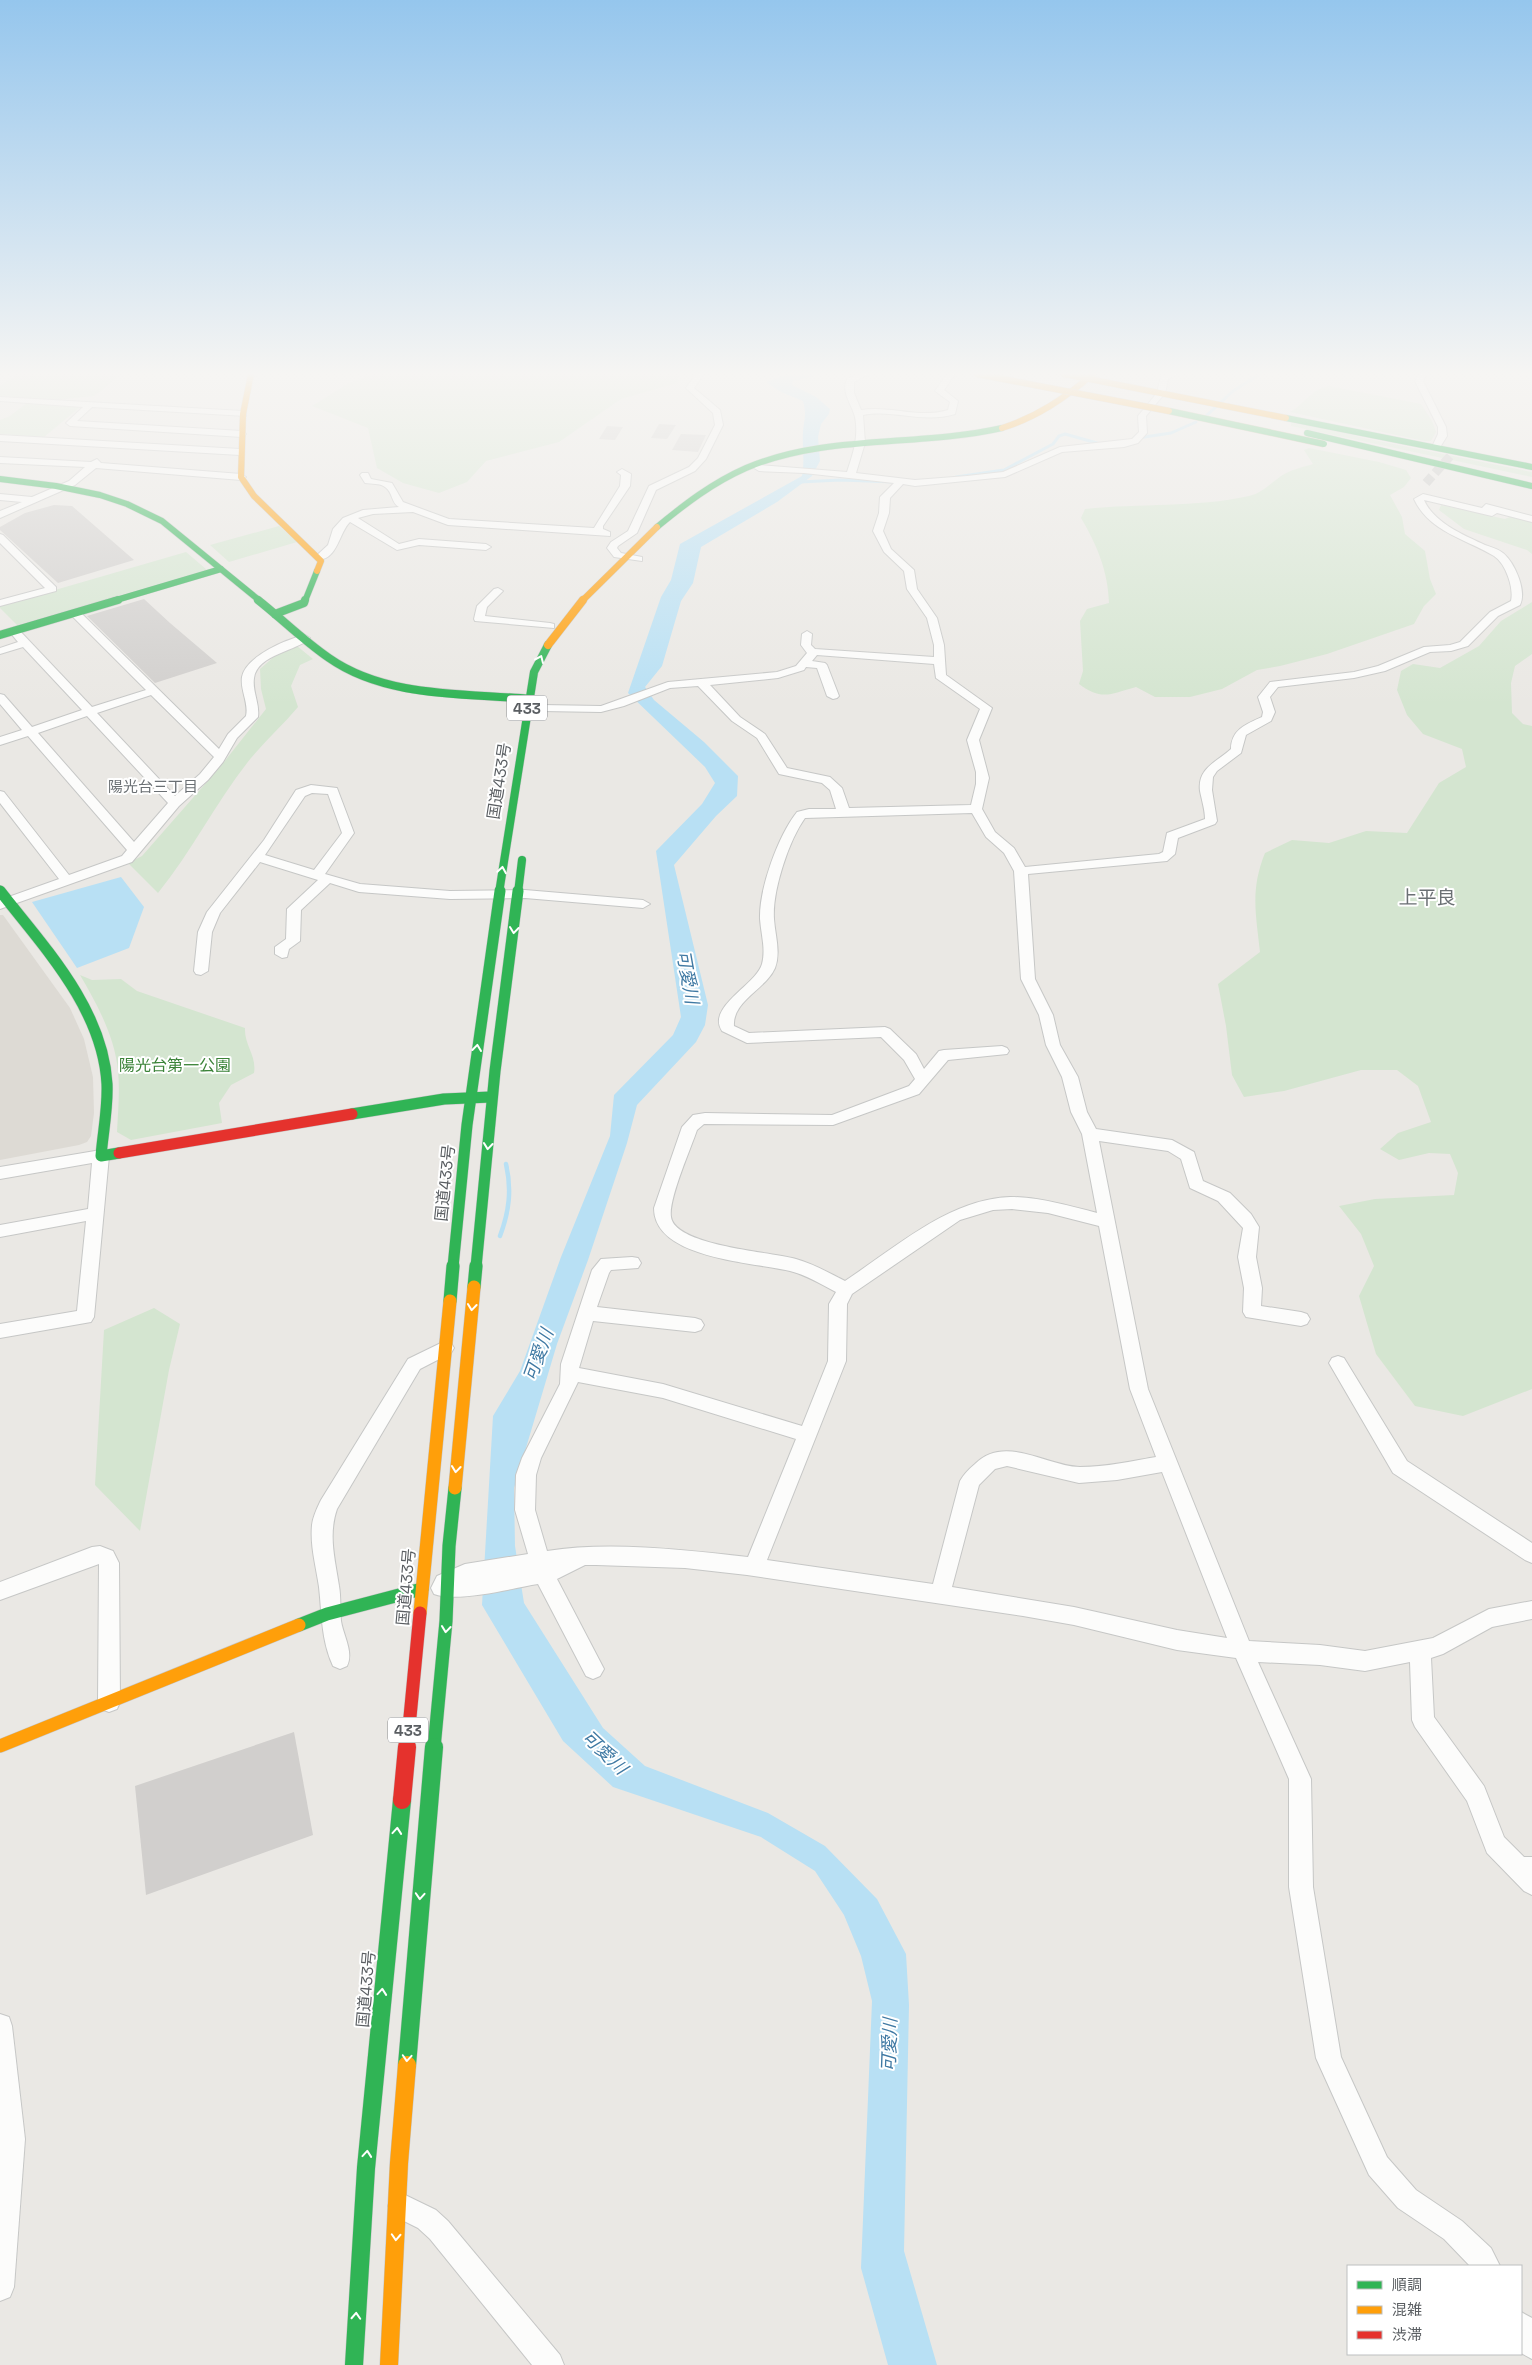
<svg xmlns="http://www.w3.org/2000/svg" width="1532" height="2365" font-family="'Space Grotesk','Noto Sans JP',sans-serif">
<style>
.education{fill:#dddad4}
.green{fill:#d4e5d0}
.water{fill:#b8e0f4}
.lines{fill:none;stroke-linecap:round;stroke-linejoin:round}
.stream-far1{stroke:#b8e0f4;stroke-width:3}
.stream{stroke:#b8e0f4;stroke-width:4.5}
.building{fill:#d1cfcd}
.street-tunnel{stroke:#c6c6c4;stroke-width:9;stroke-dasharray:9 4.5;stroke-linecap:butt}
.street-casing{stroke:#c6c7c6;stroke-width:2}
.fast-far4-casing{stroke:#c6c6c6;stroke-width:7}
.fast-far3-casing{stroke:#c6c6c6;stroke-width:9}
.fast-far2-casing{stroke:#c6c6c6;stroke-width:12}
.fast-far1-casing{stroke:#c6c6c6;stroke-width:14}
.fast-casing{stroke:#c6c6c6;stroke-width:19}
.slow-far3-casing{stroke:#c6c6c6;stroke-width:7}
.slow-far2-casing{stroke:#c6c6c6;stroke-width:9}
.slow-far1-casing{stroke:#c6c6c6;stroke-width:14}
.slow-casing{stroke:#c6c6c6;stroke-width:19}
.jam-far2-casing{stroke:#c6c6c6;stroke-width:12}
.jam-far1-casing{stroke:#c6c6c6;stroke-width:14}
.jam-casing{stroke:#c6c6c6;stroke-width:19}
.street{fill:#fcfcfb;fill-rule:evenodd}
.fast-far4{stroke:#30b455;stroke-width:6}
.fast-far3{stroke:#30b455;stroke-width:8}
.fast-far2{stroke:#30b455;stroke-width:11}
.fast-far1{stroke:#30b455;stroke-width:13}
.fast{stroke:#30b455;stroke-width:18}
.slow-far3{stroke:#ff9f0a;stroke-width:6}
.slow-far2{stroke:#ff9f0a;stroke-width:8}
.slow-far1{stroke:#ff9f0a;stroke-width:13}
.slow{stroke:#ff9f0a;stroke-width:18}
.jam-far2{stroke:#e5322d;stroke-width:11}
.jam-far1{stroke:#e5322d;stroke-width:13}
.jam{stroke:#e5322d;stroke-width:18}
.fast-bridge-casing{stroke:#c0ae93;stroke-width:7;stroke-linecap:butt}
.slow-bridge-casing{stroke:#c0ae93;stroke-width:7;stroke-linecap:butt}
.fast-bridge{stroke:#30b455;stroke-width:6}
.slow-bridge{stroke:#ff9f0a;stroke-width:6}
.oneway{stroke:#fff}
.labels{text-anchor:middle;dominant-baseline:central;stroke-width:4;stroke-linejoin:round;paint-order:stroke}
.shield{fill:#fff;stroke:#8c8e91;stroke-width:1}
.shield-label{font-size:15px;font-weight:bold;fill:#5a5e62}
.far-neighbourhood-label{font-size:15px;fill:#6b7074;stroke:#fff}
.street-label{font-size:16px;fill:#5a5e62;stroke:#fff}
.park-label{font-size:16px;fill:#3b8338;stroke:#fff}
.water-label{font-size:18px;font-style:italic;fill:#3f79a3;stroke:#fff}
.quarter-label{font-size:19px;fill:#6b7074;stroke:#fff}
</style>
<rect width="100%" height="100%" fill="#eae8e4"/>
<polygon class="education" points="0,915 3,915 70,1008 84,1039 93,1077 94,1113 91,1136 87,1142 79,1145 0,1160"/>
<g class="green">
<polygon points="17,374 122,374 94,396 55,400 0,396 0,386"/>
<polygon points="372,374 679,374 677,383 621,399 559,442 486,461 467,482 439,493 403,483 377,468 368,428 312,406 349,383"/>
<path d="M1329,386l92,18 11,17 4,11 -5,9h-7l-134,-29c15,-8 21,-23 39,-26z"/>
<polygon points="27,403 77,406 79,408 44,437 0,434 0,420 10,416"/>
<polygon points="1291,423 1334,430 1364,438 1532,472 1532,477 1291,426"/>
<path d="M1309,448l70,14 27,8 5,8 -7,9 -14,8 12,22 3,17 20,17 5,28 6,15 -12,12 -10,18 -87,30 -47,12 -23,4 -35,19 -32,8h-35l-19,-10c-26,7 -34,14 -57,-3l4,-13 -3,-50 7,-12 22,-6c-1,-32 -12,-58 -28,-85l4,-9c55,-6 110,-1 164,-13 13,-3 22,-13 32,-20 9,-6 22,-9 32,-12l-9,-14z"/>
<polygon points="1441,505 1505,519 1512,516 1532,521 1532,554 1527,550 1464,529 1439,510"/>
<polygon points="279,526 297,542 229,562 210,545"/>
<polygon points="186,552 207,570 17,625 0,608 0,606"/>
<path d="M1532,602v52l-17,12 -4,17 1,30 11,11 9,2v663l-69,27 -48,-10 -39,-52 -17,-58 15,-30 -13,-32 -22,-28 36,-7 79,-4 4,-22 -8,-19 -21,-1 -30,7 -19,-11 18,-16 33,-11 -13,-36 -21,-16h-36l-77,21 -40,6 -12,-22 -6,-49 -8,-42 42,-32c-4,-38 -10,-62 5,-99l27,-13 37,3 37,-12 41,2 32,-50 27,-16 -4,-18 -39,-15 -16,-19 -10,-25 4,-19 12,-7 27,4 39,-22 22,-25z"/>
<path d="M297,646l16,13 -13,6 -9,21 7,21c-15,18 -32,33 -47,51 -34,42 -58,92 -93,135l-30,-30 14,-7 78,-89 46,-58 -5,-20 -1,-20 17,-15z"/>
<path d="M80,975l12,5 29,-1 16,12 108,37c-1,17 12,28 9,45l-23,12 -12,18 3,20 -91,17 -14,-8c1,-20 3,-41 1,-61 -3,-34 -21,-67 -38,-96z"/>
<polygon points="154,1308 180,1324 169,1370 140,1531 95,1485 104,1330"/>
</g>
<g class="water">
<path d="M790,374h32l-29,7 -1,4 24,12 14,12 -1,5 -8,10 -3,13 2,24 -8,15 -35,26 -76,45 -8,36 -12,18 -19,65 -17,21 9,13 50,42 34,34 -1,20 -21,20 -42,49 34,140 -3,20 -9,17 -59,63 -10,38 -39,117 -31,84 -43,144 1,58 9,57 79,125 42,38 123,47 57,33 52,53 29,55 3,51 -5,246 33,114h-49l-27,-97 11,-267 -11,-45 -17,-41 -29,-44 -54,-34 -148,-50 -50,-46 -81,-136 11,-189 27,-45 41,-114 49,-121 4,-41 59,-60 8,-18 -25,-166 46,-47 13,-21 -10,-16 -77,-74 33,-96 10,-17 9,-36 122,-68c3,-15 0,-29 1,-44 1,-13 4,-17 0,-31l-22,-9 -15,-10z"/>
<polygon points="121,877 144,907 129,948 77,968 32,902"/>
</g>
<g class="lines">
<g class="stream-far1">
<polyline points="1206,416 1233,391 1260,374"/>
<polyline points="1138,438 1171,433 1196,422"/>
<polyline points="956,477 1004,470 1053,444 1059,436 1065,434 1097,443"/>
<polyline points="800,482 840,480 895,482"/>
</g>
<path class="stream" d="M500,1236c9,-24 12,-46 6,-72"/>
</g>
<g class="building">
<polygon points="659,424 676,425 667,439 651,438"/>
<polygon points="607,426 623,427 615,440 599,439"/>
<polygon points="681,434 706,435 698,452 672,450"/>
<polygon points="54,505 72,506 134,560 58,583 0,530 0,527 25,513"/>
<polygon points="144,599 170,623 217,663 155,683 87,616"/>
<polygon points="294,1732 313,1835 146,1895 135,1786"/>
</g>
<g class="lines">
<polyline class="street-tunnel" points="1426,483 1452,454"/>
<g class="street-casing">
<g id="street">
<polygon points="696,374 704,374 694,388 720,410 723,425 706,459 695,471 656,490 637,533 618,546 617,548 621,553 642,557 642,561 614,557 607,548 611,542 628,531 649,486 689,467 698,458 715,425 713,413 686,388"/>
<path d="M859,374h10l-15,8v11l7,17c29,-5 58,9 87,0l2,-8 -15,-11 12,-17h8l-11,16 14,11 -3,13c-33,10 -60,-5 -92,1l2,28 -9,30 59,7 52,-4 36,-4 57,-25 72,-8 7,-7 -1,-16 19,-23 4,-17 7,-2h10l-10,5 -3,14 -19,23 1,17 -9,10 -14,4 -62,5 -57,25 -90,9 -12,-2 -13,14 -1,15 -6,18 8,18 23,21 3,19 20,29 7,27 2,30 46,33 -13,32 10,38 -7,31 13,23 19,16 11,19 134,-13 4,-2 4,-19 38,-14c0,-9 -3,-18 -5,-28 -3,-23 17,-29 31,-42 0,-19 15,-25 31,-32l1,-5 -5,-15 12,-15 84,-10 24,-6 46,-19 26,-2 10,-3 30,-30 21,-11c3,-13 -5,-37 -17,-45 -28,-17 -65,-24 -80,-57l9,-5 59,14 4,-4 46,12v6l-35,-9 -5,3 -68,-16c10,23 40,35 61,45 6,2 13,4 18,8 12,10 24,38 17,52l-22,11 -30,30 -17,5 -21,1 -45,19 -31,7 -76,9 -8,10 5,15 -4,9 -25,14 -5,18 -24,18 -4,6 -1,13 5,31 -2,3 -37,14 -3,16 -8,7 -139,13 7,105 18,36 7,30 18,32 9,35 9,17 76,11 22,12 9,29 27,12 21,21 8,13 -3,30 6,31 -1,18 40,6 6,2 3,5 -3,5 -6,2 -55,-9 -3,-5 1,-24 -6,-31 5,-29 -25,-27 -28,-13 -9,-29 -13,-8 -69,-10 49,248 101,252 71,4 45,6 68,-13 56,-29 43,-8v18l-40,8 -49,27 -12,4 3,59 50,69 20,51 20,20h8v38l-8,-4 -37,-38 -20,-52 -52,-74 -3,-7 -2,-58 -45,9 -45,-6 -62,-3 53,117 2,108 28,170 46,100 29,33 46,31 29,27 9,18h-30l-26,-27 -46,-31 -29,-33 -49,-108 -4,-9 -27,-171v-108l-53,-121 -59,-8 -103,-25 -51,-9 -276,-41 -62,-7 -89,-3h-11l-28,14 47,90 -4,7 -7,3 -7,-3 -48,-92c-25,4 -81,19 -104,10l-3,-6 6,-12 28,-12 63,-10 -13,-44 1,-35 6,-17 38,-74 1,-20 31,-94 9,-11 31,-2 6,1 3,5 -3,5 -27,2 -2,3 -12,34 98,11 6,2 3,5 -3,5 -6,2 -102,-11 -14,47 84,16 139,42 26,-65 1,-57 7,-12c-15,-8 -30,-17 -46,-21 -37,-9 -136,-12 -136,-63l28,-81 11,-12 12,-2 127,2 77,-29 6,-7 -11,-19 -23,-23 -134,6 -25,-12c-16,-24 34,-46 40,-67 4,-15 -1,-30 -2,-45 -1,-30 18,-83 37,-107l12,-3h27l-6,-19 -8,-7 -43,-9 -22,-36 -25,-17 -34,-35 -28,2 -46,18 -23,6 -59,-1 -6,-3 6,-3 59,1 67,-24 109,-10 19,-6 11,-13 -6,-8 1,-11 5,-3 5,3 -1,11 4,4 119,8v-12l-7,-27 -20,-29 -3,-18 -20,-19 -11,-21 6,-18 1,-16 14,-14 -90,-10 -45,-2 -5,-3 5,-3 88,7c6,-18 12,-35 8,-55 -3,-13 -14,-24 -8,-38zM817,655l117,9 2,14 44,31 -13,31 9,32v12l-5,21 -122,3 -7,-20 -12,-11 -43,-9 -22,-34 -25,-17 -30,-32 68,-7 26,-8 2,-3 11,1 10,28 6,3 4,-1 2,-2 -12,-31 -2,-2 -13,-2zM972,813l14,24 18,16 10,18 7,108 18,36 7,30 16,32 9,35 11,22 15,79c-28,-7 -57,-16 -87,-16 -61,2 -115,51 -165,84 -16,-8 -31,-17 -49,-22 -24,-7 -121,-13 -125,-42 -3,-17 20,-69 26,-87l7,-6 129,1 86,-31 29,-34 59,-6 2,-3 -2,-3 -5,-2 -58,4 -5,1 -15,18 -8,-15 -26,-25 -5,-2 -136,6 -15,-7c-2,-25 32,-37 41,-58 6,-16 0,-33 -1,-49 -2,-28 15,-79 31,-101zM1012,1209l36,4 51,13 31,163 26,68c-24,4 -50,10 -76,10 -34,-1 -75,-33 -105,-3 -6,5 -11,10 -15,17l-27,103 -166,-24 79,-199 1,-57 5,-10 108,-74 33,-10zM578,1382l85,16 133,41 -48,118c-63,-7 -138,-16 -201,-6l-12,-41 1,-35 5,-17zM1007,1466l72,17 38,-3 45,-8 65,166 -50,-8 -103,-23 -122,-20 27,-102 16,-16z"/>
<polygon points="1419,374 1427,374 1423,381 1446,427 1447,436 1439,449 1436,450 1432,447 1438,434 1438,427 1415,381"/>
<polygon points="0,397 243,411 246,412 246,416 92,407 77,421 242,431 246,434 242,437 70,426 66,423 83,407 0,401"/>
<polygon points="0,435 240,449 244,452 240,455 0,441"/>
<polygon points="0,457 91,462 97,459 101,463 241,474 246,477 241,480 96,468 75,485 0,518 0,511 22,502 0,500 0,494 32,497 69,481 85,467 0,463"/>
<path d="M622,469l9,5 -1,12 -27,40v3l7,3v4l-162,-11 -35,-13 -40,2 -15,4 41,26 20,-5 67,5 5,3 -5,3 -67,-5 -22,5 -47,-28c-11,10 -13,41 -34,37l-1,-2 13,-12 5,-16 10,-11 20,-8 36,-3c-8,-4 -6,-15 -14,-20 -5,-4 -14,-3 -20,-4l-5,-8 2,-2h6l3,6 21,4 11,19 46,17 145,9 26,-42 1,-11 -4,-3z"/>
<polygon points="0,534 3,535 56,587 56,591 0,606 0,600 45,588 0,543"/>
<polygon points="498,588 503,591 487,607 485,616 550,623 554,624 554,628 475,621 474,619 477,606 494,589"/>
<path d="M75,610l4,1 140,138 9,-15 18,-18c3,-13 -6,-26 -4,-39 4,-21 45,-38 63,-42l5,3c-12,13 -53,16 -56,40 -2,13 6,26 4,39l-21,21 -14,24 -15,18 -29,26 -47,56 -132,47v-9l59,-21 -59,-76v-12l4,1 65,83 53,-19 5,-6 -99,-114 -28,9v-8l22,-7 -22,-26v-10l4,1 28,32 50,-17 -59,-63 -23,7v-6l18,-6 -9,-11 1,-2h8l74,78 54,-17 -75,-75 -1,-2zM151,695l63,62 -14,17 -25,22 -78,-83zM87,716l81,87 -34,39 -96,-109z"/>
<path d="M311,785l26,3 17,45 -29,41 35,10 90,7 75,-1 118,10 7,4 -7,4 -118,-10 -75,1 -91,-7 -29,-9 -29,27 -1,31 -11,8 -2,8 -5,1 -7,-4v-7l11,-8 1,-30 31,-29 -58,-18 -40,51 -8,19 -4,39 -7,4 -5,-1 -2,-3 4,-39 9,-20 57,-72 32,-50zM312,793l16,1 14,39 -28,37 -49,-15 40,-59z"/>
<polygon points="101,1150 107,1152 109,1156 94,1317 91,1322 0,1338 0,1324 77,1311 86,1221 0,1237 0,1225 88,1209 92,1163 0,1179 0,1167"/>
<path d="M445,1341l6,2 3,5 -3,5 -31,16 -83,140c-9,26 -2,50 2,77 2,11 1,23 2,35 2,14 13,31 6,45l-7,3 -7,-3c-12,-26 -11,-52 -14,-79 -3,-21 -9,-41 -7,-62 1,-8 5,-17 9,-25l87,-141z"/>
<polygon points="1338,1356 1344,1358 1407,1461 1532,1543 1532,1563 1525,1560 1393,1473 1329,1363 1332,1358"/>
<polygon points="100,1546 113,1551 119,1563 120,1702 117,1709 109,1712 101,1709 98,1702 99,1564 0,1600 0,1582 92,1547"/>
<polygon points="0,2014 9,2017 12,2026 25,2139 14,2287 10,2297 0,2301"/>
<polygon points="401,2193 436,2210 448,2221 560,2355 564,2365 532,2365 430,2239 418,2228 392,2215 388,2206 392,2197"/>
<polygon points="1521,2312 1532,2318 1532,2359 1521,2353"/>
</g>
</g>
<g class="fast-far4-casing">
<g id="fast-far4">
<polyline points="1286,418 1532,467"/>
<polyline points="1307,433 1532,486"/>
<polyline points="0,479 56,486 100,495 127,504 162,521 260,601"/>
<path d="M657,527c28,-23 55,-44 89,-59 80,-34 172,-21 256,-40"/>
<polyline points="113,601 221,569"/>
<polyline points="305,601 317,571"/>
</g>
</g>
<g class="fast-far3-casing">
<g id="fast-far3">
<path d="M258,600c24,19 46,41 71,58 57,40 135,35 201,41l12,9"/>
<polyline points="275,614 304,603 305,600"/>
<polyline points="0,635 118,600"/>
<polyline points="0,891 1,893"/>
<polyline points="499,893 534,672 548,645"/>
<polyline points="518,893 522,860"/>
</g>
</g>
<g class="fast-far2-casing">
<g id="fast-far2">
<path d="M0,891c44,56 103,118 107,193 1,24 -4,48 -6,72l18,-3"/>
<polyline points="352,1114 444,1099 491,1097"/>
<polyline points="453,1267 467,1125 500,891"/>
<polyline points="476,1267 495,1071 518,891"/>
</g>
</g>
<g class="fast-far1-casing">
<g id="fast-far1">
<polyline points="474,1287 476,1266"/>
<polyline points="450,1301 453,1266"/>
<polyline points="299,1625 327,1614 422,1589"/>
<polyline points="434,1748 446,1621 449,1546 455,1488"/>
</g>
</g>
<g class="fast-casing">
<g id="fast">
<polyline points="407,2065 434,1747"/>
<polyline points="354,2365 366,2168 402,1800"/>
</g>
</g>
<g class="slow-far3-casing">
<g id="slow-far3">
<polyline points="251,374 243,414 241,477 254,496 321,561 317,571"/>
<polyline points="1064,374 1286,418"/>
<path d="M1002,428c35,-11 63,-30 91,-54"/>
<polyline points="582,601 657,527"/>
</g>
</g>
<g class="slow-far2-casing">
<polyline id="slow-far2" points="548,645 583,600"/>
</g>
<g class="slow-far1-casing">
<g id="slow-far1">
<polyline points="455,1488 474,1287"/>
<polyline points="420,1613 450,1301"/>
<polyline points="0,1746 299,1625"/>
</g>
</g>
<g class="slow-casing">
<polyline id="slow" points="389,2365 399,2163 407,2065"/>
</g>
<g class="jam-far2-casing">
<polyline id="jam-far2" points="119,1153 352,1114"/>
</g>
<g class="jam-far1-casing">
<polyline id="jam-far1" points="407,1748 420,1613"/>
</g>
<g class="jam-casing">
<polyline id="jam" points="402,1800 407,1747"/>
</g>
<use href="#street" class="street"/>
<use href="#fast-far4" class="fast-far4"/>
<use href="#fast-far3" class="fast-far3"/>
<use href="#fast-far2" class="fast-far2"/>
<use href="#fast-far1" class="fast-far1"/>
<use href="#fast" class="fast"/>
<use href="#slow-far3" class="slow-far3"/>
<use href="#slow-far2" class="slow-far2"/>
<use href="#slow-far1" class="slow-far1"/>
<use href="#slow" class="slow"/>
<use href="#jam-far2" class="jam-far2"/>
<use href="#jam-far1" class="jam-far1"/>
<use href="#jam" class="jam"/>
<g class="fast-bridge-casing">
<polyline id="fast-bridge" points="1169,411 1324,444"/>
</g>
<g class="slow-bridge-casing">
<polyline id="slow-bridge" points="977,374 1169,411"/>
</g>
<use href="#fast-bridge" class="fast-bridge"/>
<use href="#slow-bridge" class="slow-bridge"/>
</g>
<defs><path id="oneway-chevron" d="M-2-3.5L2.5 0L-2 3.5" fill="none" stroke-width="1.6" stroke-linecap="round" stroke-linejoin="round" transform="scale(1.25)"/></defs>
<g class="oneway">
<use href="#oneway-chevron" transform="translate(540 659) rotate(-66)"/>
<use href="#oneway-chevron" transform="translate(502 870) rotate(-81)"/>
<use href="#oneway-chevron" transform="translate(514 930) rotate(97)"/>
<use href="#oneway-chevron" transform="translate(477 1048) rotate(-83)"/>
<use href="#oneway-chevron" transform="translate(488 1146) rotate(96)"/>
<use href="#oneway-chevron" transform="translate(472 1307) rotate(96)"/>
<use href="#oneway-chevron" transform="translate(456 1469) rotate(96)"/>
<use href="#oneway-chevron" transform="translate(446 1629) rotate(96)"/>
<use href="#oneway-chevron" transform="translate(397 1831) rotate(-85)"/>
<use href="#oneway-chevron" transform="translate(420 1896) rotate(94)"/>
<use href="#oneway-chevron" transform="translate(382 1992) rotate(-85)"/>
<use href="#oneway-chevron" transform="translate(407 2058) rotate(94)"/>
<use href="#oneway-chevron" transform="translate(367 2154) rotate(-85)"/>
<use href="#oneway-chevron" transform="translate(396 2237) rotate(93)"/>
<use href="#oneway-chevron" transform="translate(356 2316) rotate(-87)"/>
</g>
<linearGradient id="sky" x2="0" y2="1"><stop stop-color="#95c6ed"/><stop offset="0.53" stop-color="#f6f5f3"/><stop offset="1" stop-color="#f6f5f3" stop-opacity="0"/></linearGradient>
<rect width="1532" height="705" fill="url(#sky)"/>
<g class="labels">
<g class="shield">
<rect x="507" y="695.5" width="40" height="25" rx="4"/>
<rect x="388" y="1717.5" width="40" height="25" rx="4"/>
</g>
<g class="shield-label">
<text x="527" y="708">433</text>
<text x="408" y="1730">433</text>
</g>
<g class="far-neighbourhood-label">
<text x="153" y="786">陽光台三丁目</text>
</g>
<g class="street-label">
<text transform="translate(499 781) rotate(-81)">国道433号</text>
<text transform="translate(445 1183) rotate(-84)">国道433号</text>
<text transform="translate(406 1587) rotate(-85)">国道433号</text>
<text transform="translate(366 1989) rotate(-85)">国道433号</text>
</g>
<g class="park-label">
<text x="175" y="1065">陽光台第一公園</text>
</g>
<g class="water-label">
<text transform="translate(688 977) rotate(80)">可愛川</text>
<text transform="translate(538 1355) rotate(-70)">可愛川</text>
<text transform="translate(605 1752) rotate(44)">可愛川</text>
<text transform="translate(889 2045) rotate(-88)">可愛川</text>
</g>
<g class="quarter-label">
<text x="1427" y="897">上平良</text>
</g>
</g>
<rect x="1347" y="2265" width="175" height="90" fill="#ffffff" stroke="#bdbfc0"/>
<rect x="1357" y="2281" width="25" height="8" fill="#30b455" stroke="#bdbfc0"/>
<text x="1392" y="2290" font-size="15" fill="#5a5e62">順調</text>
<rect x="1357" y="2306" width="25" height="8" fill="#ff9f0a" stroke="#bdbfc0"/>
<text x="1392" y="2315" font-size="15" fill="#5a5e62">混雑</text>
<rect x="1357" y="2331" width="25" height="8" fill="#e5322d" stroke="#bdbfc0"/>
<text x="1392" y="2340" font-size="15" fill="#5a5e62">渋滞</text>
</svg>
